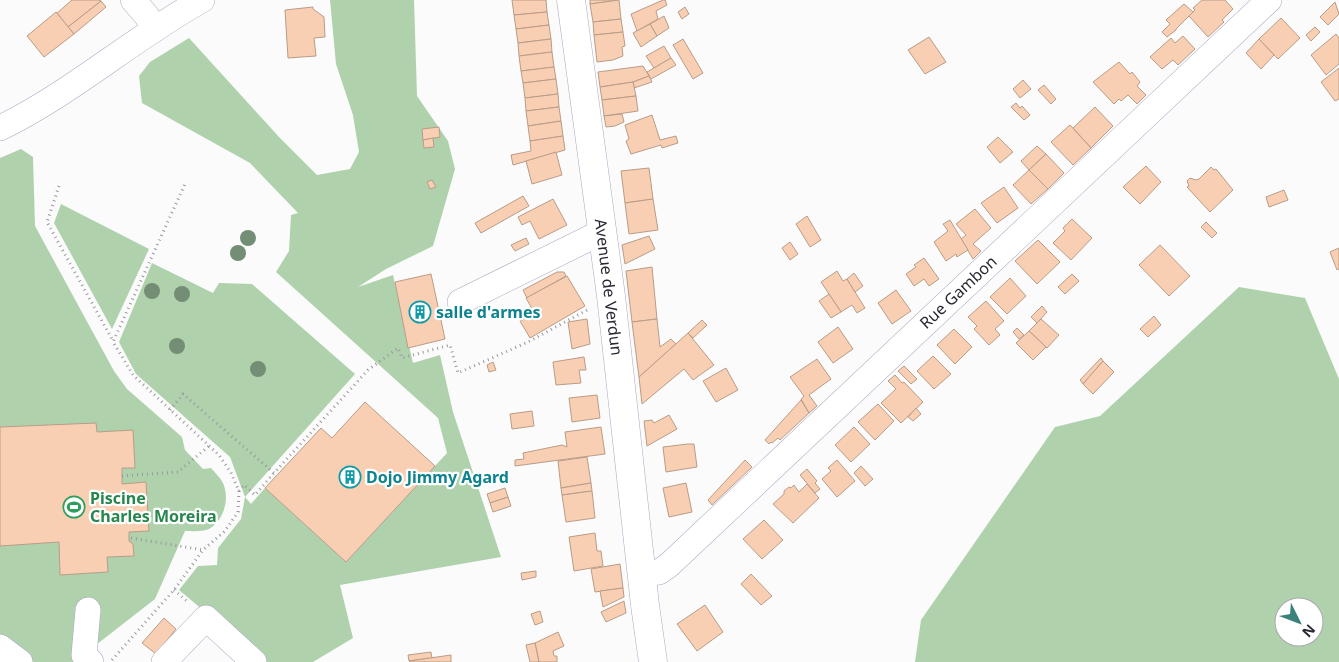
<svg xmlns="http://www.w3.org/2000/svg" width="1339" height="662" font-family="'Noto Sans',sans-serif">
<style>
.green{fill:#afd2ad;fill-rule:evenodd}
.building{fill:#f8cfb2;stroke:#b99c88}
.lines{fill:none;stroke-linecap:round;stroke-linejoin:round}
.minor-casing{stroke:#aca6c4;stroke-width:26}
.major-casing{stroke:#aca6c4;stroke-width:29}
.path{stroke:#99989e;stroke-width:3;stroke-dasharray:1 4;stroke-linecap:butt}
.minor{stroke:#fff;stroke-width:25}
.major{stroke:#fff;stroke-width:28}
.tree{fill:#748d75}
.labels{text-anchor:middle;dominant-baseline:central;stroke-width:4.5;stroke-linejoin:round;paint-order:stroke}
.street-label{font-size:16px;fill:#2a2834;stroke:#fff}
.culture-label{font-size:16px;font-weight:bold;fill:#0d838f;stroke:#fff;text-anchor:start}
.leisure-label{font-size:16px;font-weight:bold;fill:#27864d;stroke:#fff;text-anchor:start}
</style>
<rect width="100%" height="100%" fill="#fbfbfb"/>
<g class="green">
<polygon points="330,0 414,0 417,96 448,141 455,169 433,246 386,269 358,287 393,275 413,363 440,355 453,412 501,557 340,585 353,638 313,662 265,662 179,590 198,566 217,565 218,548 241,519 245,497 230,457 136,374 119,342 152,263 213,293 219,283 252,284 355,374 245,497 251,504 265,488 346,562 447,453 438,418 276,272 289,251 291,215 298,213 250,163 142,103 139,76 150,62 189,38 280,138 317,175 350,169 359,152 353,115 336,64"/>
<path d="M21,149l12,8 2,69 79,145 13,18 55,48 3,13 18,19 8,-1c4,5 9,9 12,15 7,16 1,37 -14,46 -6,3 -17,2 -24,2l-30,68 -81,63h-74v-504z"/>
<polygon points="61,204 149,249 112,329 54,223"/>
<path d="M1239,287l66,11 34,81v283h-424l6,-42 134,-193 45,-11zM1284,607h30v30h-30z"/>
</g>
<g class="building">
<polygon points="72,0 100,0 101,1 68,27 57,13"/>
<polygon points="512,0 546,0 547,12 514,15"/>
<polygon points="590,0 619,0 590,4"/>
<polygon points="619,0 621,19 593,22 590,4"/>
<polygon points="663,0 665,0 667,5 656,11 658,19 637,31 631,14"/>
<polygon points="1202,0 1225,0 1233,9 1222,20 1224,22 1208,37 1189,16 1195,10 1193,8"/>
<polygon points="101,1 106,7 74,34 68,27"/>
<polygon points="1335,2 1339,14 1328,25 1320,17"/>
<polygon points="1184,4 1193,12 1176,29 1176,30 1167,37 1162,32 1170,24 1166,20"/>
<polygon points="313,7 313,9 324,17 325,37 314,38 316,56 288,58 285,10"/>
<polygon points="685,7 689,14 682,19 678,12"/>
<polygon points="56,12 74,34 44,57 27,36"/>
<polygon points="547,12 549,25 516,29 514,15"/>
<polygon points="664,16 669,28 657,36 650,24"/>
<polygon points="1281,18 1300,38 1278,59 1259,39"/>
<polygon points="621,19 623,32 594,35 593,22"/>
<polygon points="650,24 657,36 641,47 633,33"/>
<polygon points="549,25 551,39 518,43 516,29"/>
<polygon points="1315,27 1320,32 1311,41 1306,35"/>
<polygon points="623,32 625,46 622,47 623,56 613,60 597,62 594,35"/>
<polygon points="1336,34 1339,38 1339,64 1326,75 1311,55"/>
<polygon points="1183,36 1195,49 1178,65 1173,60 1162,69 1150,57 1171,38 1175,43"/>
<polygon points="929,37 946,62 925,74 908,50"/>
<polygon points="551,39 552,52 519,56 518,43"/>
<polygon points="683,39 703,73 693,79 673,45"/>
<polygon points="1259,39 1274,55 1261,69 1246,53"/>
<polygon points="664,46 671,58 654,68 646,56"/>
<polygon points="552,52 554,67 521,71 519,56"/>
<polygon points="671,58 676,65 651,79 647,72"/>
<polygon points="1119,62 1130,74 1132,72 1140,82 1137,86 1146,95 1137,104 1128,95 1121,101 1119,99 1114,104 1093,82"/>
<polygon points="643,66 649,76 633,82 600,87 598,72"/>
<polygon points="554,67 556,79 523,83 521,71"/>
<polygon points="1339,68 1339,99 1335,101 1321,82"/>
<polygon points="649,76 652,82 634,88 633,82"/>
<polygon points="556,79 558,94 525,98 523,83"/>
<polygon points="1023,80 1031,89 1020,98 1013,89"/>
<polygon points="633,82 636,96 602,100 600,87"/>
<polygon points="1044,85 1056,99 1051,104 1038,90"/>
<polygon points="558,94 559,107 526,111 525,98"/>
<polygon points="636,96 638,111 604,116 602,100"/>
<polygon points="1016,103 1020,108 1022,106 1030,115 1024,120 1011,107"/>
<polygon points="559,107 561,121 528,126 526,111"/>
<polygon points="1095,107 1113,126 1091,148 1073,128"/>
<polygon points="622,114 624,122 615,126 606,127 604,116"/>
<polygon points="652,115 660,140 676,136 678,143 662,148 661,145 631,154 626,141 629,139 625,125"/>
<polygon points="561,121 563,136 530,141 528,126"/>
<polygon points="1070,125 1091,148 1073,165 1051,142"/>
<polygon points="439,127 440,137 423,140 422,129"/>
<polygon points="563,136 565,150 513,165 511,155 531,151 530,141"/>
<polygon points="998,137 1013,152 1000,163 987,147"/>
<polygon points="433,138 434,147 424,148 423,140"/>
<polygon points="1037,146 1046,154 1029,170 1021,161"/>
<polygon points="556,152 562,175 532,184 526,161"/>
<polygon points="1046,154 1064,173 1048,189 1029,170"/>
<polygon points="1146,166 1161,182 1140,204 1123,187"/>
<polygon points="1211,167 1214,170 1216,169 1233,190 1210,212 1187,187 1189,186 1187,181 1190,178 1196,180 1199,179"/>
<polygon points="649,168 653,199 625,203 621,171"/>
<polygon points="1029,170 1048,189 1031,204 1013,185"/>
<polygon points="432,180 436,187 430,189 427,182"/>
<polygon points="1004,187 1018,208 997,223 981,203"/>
<polygon points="1284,190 1288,200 1269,207 1266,197"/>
<polygon points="523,196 529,206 481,233 475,223"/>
<polygon points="553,199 567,225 539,239 530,221 522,225 518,217"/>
<polygon points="653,199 658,230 629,234 625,203"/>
<polygon points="975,209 991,228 973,244 981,251 973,259 961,239 966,235 956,224"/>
<polygon points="807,216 821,240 810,247 796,224"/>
<polygon points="1072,219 1092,238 1071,260 1053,243 1065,231 1063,228"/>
<polygon points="950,220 968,250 957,257 956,254 946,261 934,242 948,231 943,224"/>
<polygon points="1206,222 1217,233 1212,238 1201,227"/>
<polygon points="649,236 655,249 625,264 622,245"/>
<polygon points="526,238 529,244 515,251 511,245"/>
<polygon points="1038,240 1060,262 1037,284 1015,261"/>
<polygon points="790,242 798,254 790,260 782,248"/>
<polygon points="1160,245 1190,276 1169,296 1139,265"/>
<polygon points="1339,248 1339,269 1337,270 1330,252"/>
<polygon points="924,258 939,279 929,286 924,279 914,286 906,274 916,267 914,265"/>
<polygon points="652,267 657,319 632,322 626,271"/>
<polygon points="837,271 843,281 847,279 865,308 857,313 852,305 841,312 821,282"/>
<polygon points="557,272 564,272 566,276 527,298 523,290"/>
<polygon points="854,273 863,286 855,292 847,279"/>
<polygon points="431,274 445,339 408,348 395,282"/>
<polygon points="1072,274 1079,281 1065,294 1058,287"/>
<polygon points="567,276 585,306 530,338 520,321 535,314 526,298"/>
<polygon points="1010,278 1026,296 1007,314 990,297"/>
<polygon points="896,290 911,311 892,324 878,303"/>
<polygon points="829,294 841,312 831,318 819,301"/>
<polygon points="986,301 1004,321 995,329 1000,335 989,345 974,329 977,326 968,317"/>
<polygon points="1042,306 1047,312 1037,323 1031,317"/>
<polygon points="1154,316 1161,325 1148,337 1140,329"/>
<polygon points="587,319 590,344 572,349 568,322"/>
<polygon points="657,319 660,347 671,339 676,344 639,377 632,322"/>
<polygon points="1041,319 1059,335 1047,348 1029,331"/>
<polygon points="702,320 707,325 693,338 688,333"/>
<polygon points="838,327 853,349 833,363 818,342"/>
<polygon points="1017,328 1024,335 1019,339 1013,332"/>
<polygon points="954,329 972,347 955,364 937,345"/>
<polygon points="1029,331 1046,347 1033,360 1016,343"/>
<polygon points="688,333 714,365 693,380 684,369 642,404 639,377"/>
<polygon points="933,356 951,374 934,389 917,371"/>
<polygon points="584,357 586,370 579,370 581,383 556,385 553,362"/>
<polygon points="1101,358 1103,361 1083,384 1080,380"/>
<polygon points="817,359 831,379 809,395 817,406 809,413 801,399 804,396 790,377"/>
<polygon points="1103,361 1114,372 1093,394 1083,384"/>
<polygon points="493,362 496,370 489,372 487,365"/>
<polygon points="904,366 917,379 911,384 898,371"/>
<polygon points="726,368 738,390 716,402 703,381"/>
<polygon points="895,375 902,383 904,382 923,402 901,423 881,403 896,389 888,381"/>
<polygon points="597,395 600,418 572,422 569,398"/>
<polygon points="801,400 809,413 780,440 778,438 772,443 771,442 769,444 765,440"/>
<polygon points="365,402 435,466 346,562 265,488 321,428 332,438"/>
<polygon points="878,404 894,421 875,440 858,422"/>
<polygon points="916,408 921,414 913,421 908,417"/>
<polygon points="532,411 534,426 512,429 510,414"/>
<polygon points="669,415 677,429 647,446 644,421 652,420 654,423"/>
<polygon points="96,423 97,432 133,430 135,468 122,468 122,484 146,482 149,531 129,532 129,541 133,544 134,556 107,557 108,572 60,575 59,542 0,546 0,427"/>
<polygon points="601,427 605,454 515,466 515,460 524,459 523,453 562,445 567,447 565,432"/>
<polygon points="854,427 870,444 851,462 835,445"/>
<polygon points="688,444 694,444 697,467 666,472 663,447"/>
<polygon points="587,457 591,483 561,488 558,461"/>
<polygon points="745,460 752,467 712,505 708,500"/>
<polygon points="837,460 855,481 837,497 822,479 831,471 828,468"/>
<polygon points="861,466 873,479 865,486 854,473"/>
<polygon points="807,469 817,481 815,483 820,489 815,493 800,475"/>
<polygon points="591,483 592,491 562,495 561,488"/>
<polygon points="686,483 692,512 669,517 663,488"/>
<polygon points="807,484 819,498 793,523 773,504 784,494 784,491 789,487 791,488 794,485 799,492"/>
<polygon points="505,488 508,497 490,503 487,494"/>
<polygon points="592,491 595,518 566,522 562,495"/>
<polygon points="508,497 511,506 493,512 490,503"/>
<polygon points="764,520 783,540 762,559 743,539"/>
<polygon points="595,533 597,551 601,551 603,566 574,571 569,537"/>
<polygon points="620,564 623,588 595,592 591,569"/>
<polygon points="536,571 536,577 522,580 521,573"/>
<polygon points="751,574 772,596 761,605 741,584"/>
<polygon points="623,588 624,597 603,607 600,591"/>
<polygon points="624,601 626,613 606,622 601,612"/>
<polygon points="705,605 723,632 697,651 677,624"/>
<polygon points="540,611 543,622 535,625 531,614"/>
<polygon points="164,618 176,629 156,654 142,643"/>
<polygon points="558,632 564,646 553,651 554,656 557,656 557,662 539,662 535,643"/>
<polygon points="535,643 539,662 530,662 526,645"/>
<polygon points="431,652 432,658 409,661 408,655"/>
<polygon points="451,655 451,662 410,662 409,661"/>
</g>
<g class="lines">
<g class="minor-casing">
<g id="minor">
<polyline points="133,0 146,15 155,29"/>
<path d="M0,128c72,-35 132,-89 202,-128"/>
<polyline points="460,302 602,232"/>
<polyline points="642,575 659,572 669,565 1269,0"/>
<polyline points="88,610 84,655 91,662"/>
<polyline points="0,647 20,662"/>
<polyline points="164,662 206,618 254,662"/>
</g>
</g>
<g class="major-casing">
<polyline id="major" points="571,0 611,296 645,605 653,662"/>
</g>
<g class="path">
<polyline points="59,186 47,222 113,341"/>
<polyline points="170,410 183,394 274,473 368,370 398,348 402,358 450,345 458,373 528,342 589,309"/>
<polyline points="122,476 178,472 209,446"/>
<polyline points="239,491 244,485 255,495 274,473"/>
<polyline points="131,538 203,550"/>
<polyline points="174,590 189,603"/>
<polyline points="112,660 174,590 203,550 225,531 238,512 239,491 231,473 219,455 133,375 113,342 185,184"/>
</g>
<use href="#minor" class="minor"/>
<use href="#major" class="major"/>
</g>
<g class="tree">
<circle cx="248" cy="238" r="8"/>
<circle cx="238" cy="253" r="8"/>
<circle cx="152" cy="291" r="8"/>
<circle cx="182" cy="294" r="8"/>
<circle cx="177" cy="346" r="8"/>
<circle cx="258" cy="369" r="8"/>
</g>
<defs>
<g id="building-ring" transform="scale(1.125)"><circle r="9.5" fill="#fff" stroke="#0f9aa8" stroke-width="1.5"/><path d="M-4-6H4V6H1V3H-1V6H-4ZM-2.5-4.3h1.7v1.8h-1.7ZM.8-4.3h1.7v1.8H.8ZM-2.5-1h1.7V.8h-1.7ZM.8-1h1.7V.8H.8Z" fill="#0f9aa8"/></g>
<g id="stadium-ring" transform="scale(1.125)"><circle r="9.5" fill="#fff" stroke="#2e9e5b" stroke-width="1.5"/><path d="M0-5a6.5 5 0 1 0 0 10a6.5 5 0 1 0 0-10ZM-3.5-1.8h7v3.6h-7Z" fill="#2e9e5b"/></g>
</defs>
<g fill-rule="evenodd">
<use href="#building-ring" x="420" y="312"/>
<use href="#building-ring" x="350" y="477"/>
<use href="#stadium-ring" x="74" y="507"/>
</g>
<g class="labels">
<g class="street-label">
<text transform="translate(609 287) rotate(83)">Avenue de Verdun</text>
<text transform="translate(958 292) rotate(-43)">Rue Gambon</text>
</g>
<g class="culture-label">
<text x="436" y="312">salle d'armes</text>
<text x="366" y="477">Dojo Jimmy Agard</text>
</g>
<g class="leisure-label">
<text x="90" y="498">Piscine<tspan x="90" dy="18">Charles Moreira</tspan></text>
</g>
</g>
<g transform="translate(1299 622) rotate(132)"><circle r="24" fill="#ffffff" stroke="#aaa9ae"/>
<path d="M0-4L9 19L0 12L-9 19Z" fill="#3b827c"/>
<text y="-8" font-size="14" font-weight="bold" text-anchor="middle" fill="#2a2834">N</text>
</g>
</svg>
